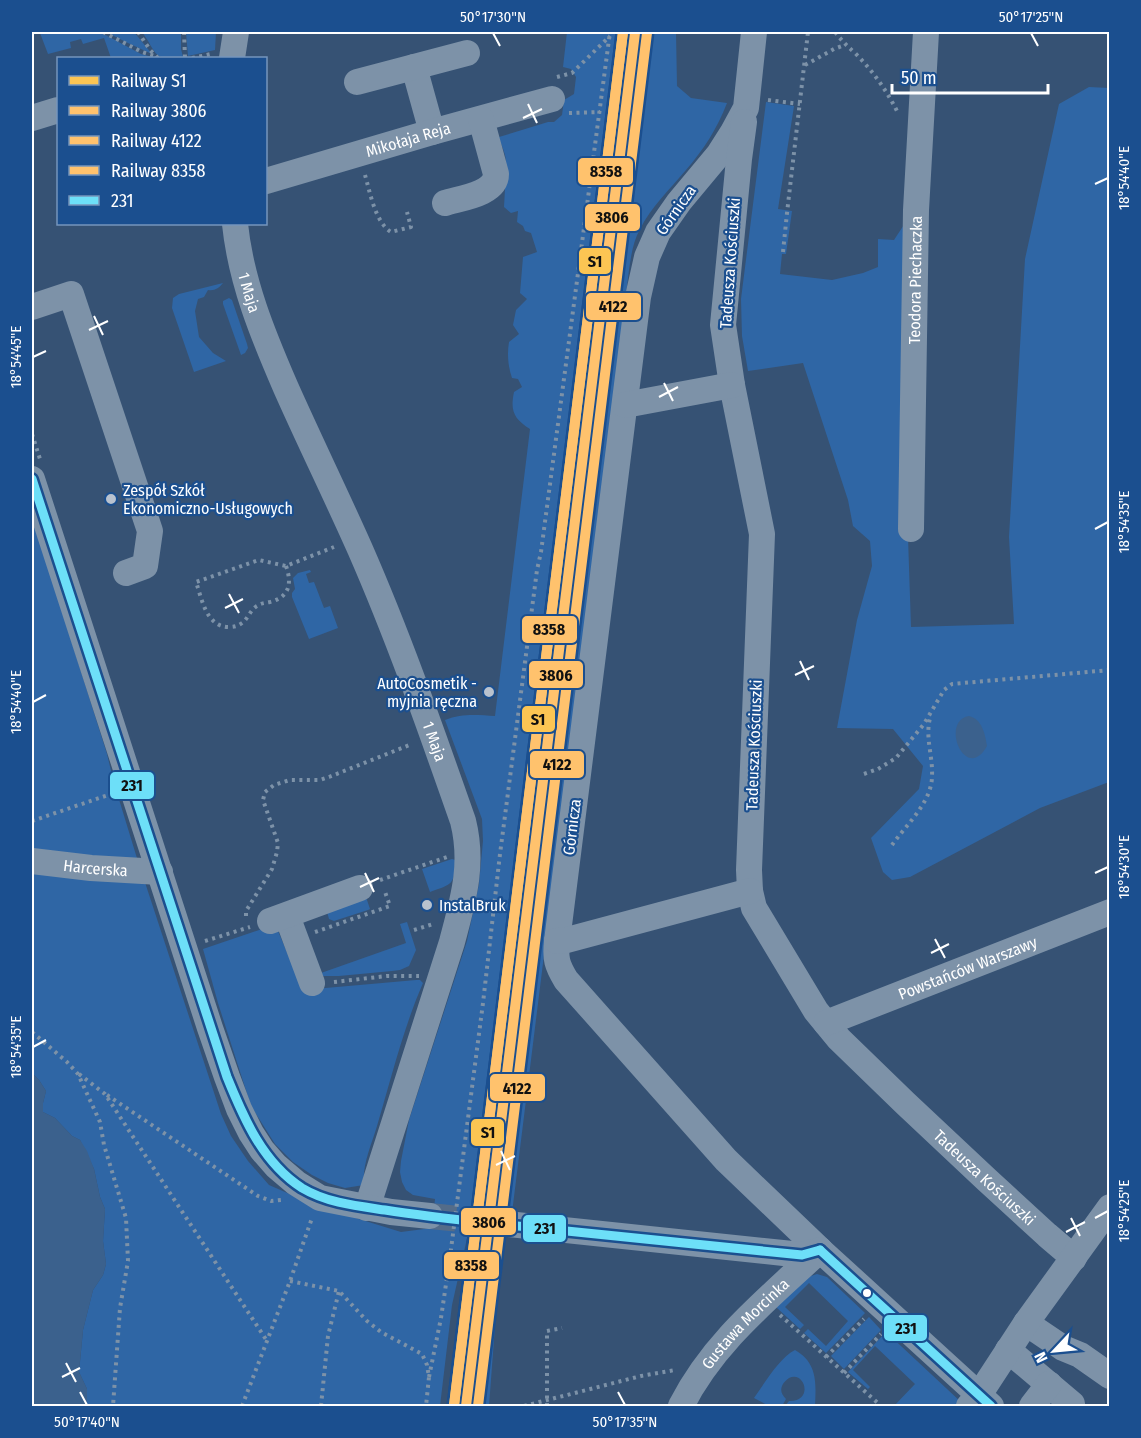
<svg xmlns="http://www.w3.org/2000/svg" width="1141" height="1438" font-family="'Fira Sans Condensed',sans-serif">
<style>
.green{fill:#2f66a5}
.water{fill:#3b618d}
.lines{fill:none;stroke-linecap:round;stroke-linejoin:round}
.minor-tunnel{stroke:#546c89;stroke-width:26;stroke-dasharray:26 13;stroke-linecap:butt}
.path{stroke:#7d92a8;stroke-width:4;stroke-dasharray:3 4.5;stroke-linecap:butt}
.minor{stroke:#7d92a8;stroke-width:26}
.bus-1-casing{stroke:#1b4f8f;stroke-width:14}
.bus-1{stroke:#6ddff8;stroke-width:9}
.rail-1-casing{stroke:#1b4f8f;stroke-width:15}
.rail-2-casing{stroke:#1b4f8f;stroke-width:15}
.rail-3-casing{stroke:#1b4f8f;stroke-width:15}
.rail-4-casing{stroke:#1b4f8f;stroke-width:15}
.rail-1{stroke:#fcc553;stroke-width:10}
.rail-2{stroke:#ffc26d;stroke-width:10}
.rail-3{stroke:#ffc26d;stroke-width:10}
.rail-4{stroke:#ffc26d;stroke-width:10}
.ticks{fill:none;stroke:#fff;stroke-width:2}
.poi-dot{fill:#b9c2ce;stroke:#1b4f8f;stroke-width:2}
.bus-dot{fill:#fff;stroke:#1b4f8f;stroke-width:2}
.labels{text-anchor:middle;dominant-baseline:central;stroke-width:4.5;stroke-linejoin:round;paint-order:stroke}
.street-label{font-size:16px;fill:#fff;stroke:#1b4f8f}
.poi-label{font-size:16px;fill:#fff;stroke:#1b4f8f;text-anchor:start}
.line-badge{stroke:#1b4f8f;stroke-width:2}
.pale-badge-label{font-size:16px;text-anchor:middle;font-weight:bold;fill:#111}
.neatline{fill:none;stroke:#fff;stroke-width:2}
.ticks-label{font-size:15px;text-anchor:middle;fill:#fff}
</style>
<rect width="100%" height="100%" fill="#365274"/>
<g class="green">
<polygon points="32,32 100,32 141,54 156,58 111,58 104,38 83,44 81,39 70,42 71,48 48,54 40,33 32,35"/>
<polygon points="106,32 134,32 152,54 128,43"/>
<path d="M142,32h39v17l2,8c-31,5 -26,-5 -41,-25z"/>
<polygon points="186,32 216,32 215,50 188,56"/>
<path d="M567,32h49l-146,1193 -18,80 -12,101h-353v-17l-8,-17 4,-42 10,-40 10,-15 3,-11 -3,-23 2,-32 -5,-12 -6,-28 -14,-29 -8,-4 -17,-18 -12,-6v-9l3,-12 -7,-11 -7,-7v-557l75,238 7,29 22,72 85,259 10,22 17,25 21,24 48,21 84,26 31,-4 3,-29 -22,-4 -7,-5 -4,-8 -2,-10 1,-11 8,-41 58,-179 12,-57 4,-43 -1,-22 -37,-99c17,-7 33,-5 50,-4l35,-287c-16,-10 -20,-18 -16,-37l8,-5 -4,-8 -6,-1c-4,-12 -5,-24 -3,-36l10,-8 -6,-9 3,-15 11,-11 -7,-6 3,-36 14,-5 -6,-19 -6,-2 -2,-5 -6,-4 1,-11 -7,2 -7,-6 1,-18 -3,-6c2,-9 6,-22 2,-31 -1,-5 -4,-9 -5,-15l49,-15h6l8,-7 2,-15 10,-6 2,-17 -5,-8 -8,-2z"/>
<path d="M644,32h32l1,54 14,12 36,5c-10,26 -23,46 -41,67 -16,19 -35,37 -46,59 -7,13 -9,27 -11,41l-117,943 -13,-1z"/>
<polygon points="1089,87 1109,88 1109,782 1040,808 910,877 892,880 883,872 871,838 919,789 923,766 893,729 837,728 857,620 872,566 870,541 853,526 848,500 803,363 748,371 742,336 741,299 766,102 794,106 778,209 792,211 786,254 782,254 780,274 832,280 863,273 878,267 878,239 894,240 911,214 908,537 911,627 1014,624 1009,537 1025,259 1059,104"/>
<path d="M223,283c-4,5 -8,8 -15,7l-4,7 -6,2 -3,12 4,26 14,16 13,8 -32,11 -22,-64 1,-10 6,-4z"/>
<polygon points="229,298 232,300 247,344 248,348 245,353 241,355 223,304 223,301"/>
<polygon points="310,570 311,572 306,574 309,583 314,582 324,608 330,606 338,628 309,639 292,597 292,593 295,589 293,578 298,573"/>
<path d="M452,859l3,1c0,25 -3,24 -25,32l-8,-23z"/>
<polygon points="365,894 370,909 368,910 337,920 334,921 329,919 326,908"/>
<polygon points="407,922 416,950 409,966 400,970 392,971 339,976 323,976 321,973 406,943 400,924"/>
<path d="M265,928l13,3 25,59 113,-10h4l3,3c-20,46 -32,96 -46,143 -6,20 -15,39 -13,59l-19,3 -17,-5 -16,-8 -19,-13 -18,-18 -24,-38 -33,-103 -15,-54z"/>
<polygon points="495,1245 501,1246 489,1406 477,1406"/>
<polygon points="817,1274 827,1277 865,1313 826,1353 804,1333 808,1329 826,1346 848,1321 809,1283 785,1307 804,1325 800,1329 777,1308 777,1305 808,1277"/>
<polygon points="869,1317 881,1330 844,1369 831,1356"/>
<polygon points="886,1332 962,1403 961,1406 894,1406 915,1384 875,1346 853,1370 870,1387 868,1389 848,1372"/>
<path d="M795,1350c23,13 21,34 20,56h-30l4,-5c25,1 16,-31 0,-23 -3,2 -6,5 -7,8 -2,5 0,9 4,13l-4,7h-13l-15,-8c10,-14 26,-41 41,-48z"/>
</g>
<g class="water">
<path d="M969,716c13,3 16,18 18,30 -21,38 -48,-25 -18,-30z"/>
<polygon points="32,1073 39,1080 46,1091 43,1103 43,1112 55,1118 72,1136 80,1140 87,1151 94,1169 100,1197 105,1209 103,1241 106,1264 103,1275 93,1290 83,1330 79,1372 87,1389 87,1406 32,1406"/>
</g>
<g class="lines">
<polyline class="minor-tunnel" points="430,1216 499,1223"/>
<g class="path">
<polyline points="103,32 142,52 155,56"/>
<polyline points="138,32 150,50 158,58"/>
<polyline points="184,32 185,58"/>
<path d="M835,32c8,10 11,13 20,21 18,18 32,38 43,60"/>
<polyline points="192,58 211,54"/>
<polyline points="805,65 834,49 845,45"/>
<polyline points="557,77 572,73 610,36"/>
<polyline points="768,100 800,104"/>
<polyline points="569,113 600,112"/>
<path d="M365,175c5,17 10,47 26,57l20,-5 -4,-15"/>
<polyline points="783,252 787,213 808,32"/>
<polyline points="32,434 40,459"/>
<path d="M286,566c6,17 4,31 -16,36 -5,1 -9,1 -13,4 -7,4 -9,13 -15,17 -4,3 -8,4 -13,4 -23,0 -27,-28 -33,-45l63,-22 27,6 48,-19"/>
<polyline points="864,774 878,769 896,758 924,724 944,690 952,684 1110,670"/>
<polyline points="32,821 111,794"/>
<path d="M892,845c14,-20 40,-43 40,-69 1,-20 -7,-38 -2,-58"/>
<polyline points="380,880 447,857"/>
<polyline points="246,916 246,911 272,869 277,852 278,843 263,800 265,792 274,785 290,780 320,780 329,777 412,744"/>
<polyline points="414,930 433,924"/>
<polyline points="315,932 390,906 384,889"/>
<polyline points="205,941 250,927"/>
<polyline points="334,982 387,976 419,976"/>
<polyline points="32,1032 67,1062 78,1074 100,1122 104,1145 126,1218 128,1261 120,1308 113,1406"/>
<polyline points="79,1074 105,1094 267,1341"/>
<polyline points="107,1095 258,1196 271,1201 281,1200"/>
<polyline points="290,1281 339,1291 367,1321 381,1332 422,1354 427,1365 429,1377 426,1406"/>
<polyline points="780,1315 881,1406"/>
<polyline points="826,1357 864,1319"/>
<polyline points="844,1373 881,1334"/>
<polyline points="429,1377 441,1318 450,1257 483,1003 500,854 537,570 541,552 610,32"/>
<polyline points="242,1406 290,1281 312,1218"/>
<polyline points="321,1406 328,1336 339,1291"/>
<polyline points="524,1406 641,1376 675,1370"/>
<polyline points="547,1406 547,1331 562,1328"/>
</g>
<g class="minor">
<path d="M754,32l-8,76 -13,24 -14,22 -40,48 -21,30 -11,25 -9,40 -81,644c-2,18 0,24 9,39l160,180 94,90 171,156"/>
<polyline points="232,58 236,32"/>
<polyline points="414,67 432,132"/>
<polyline points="357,82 467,53"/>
<polyline points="32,118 58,110"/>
<path id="s1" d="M744,122l-5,37 -16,166 9,60 30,149 -13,336 1,21 4,17 62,103 23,28 66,64 82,77 60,55 27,23"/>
<path id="s2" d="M266,181l166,-49 120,-33"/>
<path d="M445,203c16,-5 51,-9 51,-29l-15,-55"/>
<path id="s3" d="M235,224c6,58 28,111 51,164 24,54 50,107 74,161 39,89 71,181 103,272 11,44 0,79 -11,121l-85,266"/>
<polyline points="32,307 71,294 150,531 145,566 126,573"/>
<polyline points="625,405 732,385"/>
<polyline points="32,479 210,1028 227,1077 239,1109 251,1133 262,1150 276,1166 296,1183 320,1198 391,1212 430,1216"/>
<path id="s4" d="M911,529l5,-319 10,-178"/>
<path id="s5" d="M32,861l59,7 69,4"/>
<polyline points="287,916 312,983"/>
<polyline points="270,921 360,888"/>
<polyline points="557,941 567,940 750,891"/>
<path id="s6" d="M826,1023l284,-111"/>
<polyline points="499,1223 802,1255 820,1250"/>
<polyline points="1026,1323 1063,1348 1080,1355 1110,1376"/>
<polyline points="1008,1350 1072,1404 1070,1406"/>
<path id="s7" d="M681,1406c33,-65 87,-107 139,-156"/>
<polyline points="969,1406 979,1395 1026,1323 1110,1207"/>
<polyline points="1032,1406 1049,1384"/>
</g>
<g class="bus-1-casing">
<g id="bus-1">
<path d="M32,479l195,598c17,42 36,86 75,111 25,15 55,18 83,22 38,6 76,10 113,14 102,10 203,21 304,31l18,-5"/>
<polyline points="820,1250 991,1406"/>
</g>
</g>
<use href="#bus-1" class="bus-1"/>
<g class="rail-1-casing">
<polyline id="rail-1" points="454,1406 623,32"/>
</g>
<g class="rail-2-casing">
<polyline id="rail-2" points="466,1406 635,33"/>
</g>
<g class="rail-3-casing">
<polyline id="rail-3" points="478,1406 647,33"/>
</g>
<g class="rail-4-casing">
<polyline id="rail-4" points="454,1405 623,32"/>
</g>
<use href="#rail-1" class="rail-1"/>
<use href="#rail-2" class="rail-2"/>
<use href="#rail-3" class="rail-3"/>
<use href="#rail-4" class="rail-4"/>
</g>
<path class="ticks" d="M493,33l7,13M1031,33l7,13M528,104l9,19M523,118l19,-9M1095,184l13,-6M94,316l9,19M89,330l19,-9M33,357l13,-6M664,383l9,18M659,397l19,-10M1095,529l13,-7M229,594l10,19M225,608l18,-9M800,661l9,19M795,675l19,-9M33,702l13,-7M365,873l9,19M1095,873l13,-6M360,887l19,-9M935,939l10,19M931,953l18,-9M33,1047l13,-7M501,1151l9,19M496,1165l19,-9M1071,1218l9,18M1095,1218l13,-7M1066,1232l19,-10M66,1363l10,19M62,1377l18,-9M80,1392l7,13M618,1392l7,13"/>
<g class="poi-dot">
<circle cx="111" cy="499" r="6"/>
<circle cx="489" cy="692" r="6"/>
<circle cx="427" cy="905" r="6"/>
</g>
<circle class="bus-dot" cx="867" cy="1293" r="5"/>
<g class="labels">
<g class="street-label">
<text stroke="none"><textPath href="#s2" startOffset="148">Mikołaja Reja</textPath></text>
<text transform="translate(676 210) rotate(-55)">Górnicza</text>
<text transform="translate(730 263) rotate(-86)">Tadeusza Kościuszki</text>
<text stroke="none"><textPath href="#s4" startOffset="249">Teodora Piechaczka</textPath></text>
<text stroke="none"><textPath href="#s3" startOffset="70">1 Maja</textPath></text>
<text stroke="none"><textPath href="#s3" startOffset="556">1 Maja</textPath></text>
<text transform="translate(754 745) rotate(-88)">Tadeusza Kościuszki</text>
<text transform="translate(572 827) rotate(-83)">Górnicza</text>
<text stroke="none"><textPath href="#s5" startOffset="64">Harcerska</textPath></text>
<text stroke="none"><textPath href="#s6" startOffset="152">Powstańców Warszawy</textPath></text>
<text stroke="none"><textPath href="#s1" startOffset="1149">Tadeusza Kościuszki</textPath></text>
<text stroke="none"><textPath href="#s7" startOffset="105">Gustawa Morcinka</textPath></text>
</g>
<g class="poi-label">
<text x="123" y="490">Zespół Szkół<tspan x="123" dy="18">Ekonomiczno-Usługowych</tspan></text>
<text x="477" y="683" text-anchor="end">AutoCosmetik -<tspan x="477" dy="18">myjnia ręczna</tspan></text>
<text x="439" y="905">InstalBruk</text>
</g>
</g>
<g class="line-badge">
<rect x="577" y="157" width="57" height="29" rx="6" fill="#ffc26d"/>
<rect x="584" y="203" width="57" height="29" rx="6" fill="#ffc26d"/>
<rect x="578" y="247" width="34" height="28" rx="6" fill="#fcc553"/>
<rect x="585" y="292" width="57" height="29" rx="6" fill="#ffc26d"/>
<rect x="521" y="615" width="57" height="29" rx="6" fill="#ffc26d"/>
<rect x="528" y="660" width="56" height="29" rx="6" fill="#ffc26d"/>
<rect x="521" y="705" width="35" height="28" rx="6" fill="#fcc553"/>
<rect x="529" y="750" width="56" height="29" rx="6" fill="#ffc26d"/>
<rect x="109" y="771" width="46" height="29" rx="6" fill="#6ddff8"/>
<rect x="489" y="1073" width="57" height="29" rx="6" fill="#ffc26d"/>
<rect x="470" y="1118" width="35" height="29" rx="6" fill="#fcc553"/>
<rect x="460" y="1207" width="57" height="29" rx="6" fill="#ffc26d"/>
<rect x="522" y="1214" width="45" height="29" rx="6" fill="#6ddff8"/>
<rect x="443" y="1251" width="57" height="29" rx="6" fill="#ffc26d"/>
<rect x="883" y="1314" width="45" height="28" rx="6" fill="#6ddff8"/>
</g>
<g class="pale-badge-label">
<text x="606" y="177">8358</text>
<text x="612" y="223">3806</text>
<text x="595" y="267">S1</text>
<text x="613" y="312">4122</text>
<text x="549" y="635">8358</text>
<text x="556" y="681">3806</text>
<text x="538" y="725">S1</text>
<text x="557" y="770">4122</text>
<text x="132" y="791">231</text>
<text x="517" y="1094">4122</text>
<text x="488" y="1138">S1</text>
<text x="489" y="1228">3806</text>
<text x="545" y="1234">231</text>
<text x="471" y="1271">8358</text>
<text x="906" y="1334">231</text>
</g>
<rect width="1141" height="1438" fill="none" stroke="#1b4f8f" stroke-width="66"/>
<rect x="57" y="57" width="210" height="168" fill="#1b4f8f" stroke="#7695bc" stroke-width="1.5"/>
<rect x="69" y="76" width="30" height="9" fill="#fcc553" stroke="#7695bc" stroke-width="1.5"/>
<text x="111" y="87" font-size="18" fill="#ffffff">Railway S1</text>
<rect x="69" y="106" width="30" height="9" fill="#ffc26d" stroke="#7695bc" stroke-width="1.5"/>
<text x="111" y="117" font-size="18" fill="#ffffff">Railway 3806</text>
<rect x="69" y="136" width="30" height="9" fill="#ffc26d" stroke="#7695bc" stroke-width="1.5"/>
<text x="111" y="147" font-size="18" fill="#ffffff">Railway 4122</text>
<rect x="69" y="166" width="30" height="9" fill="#ffc26d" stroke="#7695bc" stroke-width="1.5"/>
<text x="111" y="177" font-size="18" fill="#ffffff">Railway 8358</text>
<rect x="69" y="196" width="30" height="9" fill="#6ddff8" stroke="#7695bc" stroke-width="1.5"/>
<text x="111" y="207" font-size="18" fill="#ffffff">231</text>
<g transform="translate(1054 1351) rotate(244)" stroke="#1b4f8f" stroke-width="4.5" paint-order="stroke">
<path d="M0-4.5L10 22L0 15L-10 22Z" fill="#ffffff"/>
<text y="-9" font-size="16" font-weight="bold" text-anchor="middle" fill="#ffffff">N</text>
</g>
<path d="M892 84v9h156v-9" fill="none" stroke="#ffffff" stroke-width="3"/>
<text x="901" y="84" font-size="18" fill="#ffffff" stroke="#1b4f8f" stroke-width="4.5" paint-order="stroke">50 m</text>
<rect x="33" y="33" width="1075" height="1372" class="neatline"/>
<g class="ticks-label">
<text x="493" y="22">50°17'30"N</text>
<text x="1031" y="22">50°17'25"N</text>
<text transform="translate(1124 178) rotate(-90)" y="5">18°54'40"E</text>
<text transform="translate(16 357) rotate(-90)" y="5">18°54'45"E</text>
<text transform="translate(1124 522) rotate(-90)" y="5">18°54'35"E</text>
<text transform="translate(16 702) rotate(-90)" y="5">18°54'40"E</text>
<text transform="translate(1124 867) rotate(-90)" y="5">18°54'30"E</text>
<text transform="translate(16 1047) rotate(-90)" y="5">18°54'35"E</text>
<text transform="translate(1124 1211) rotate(-90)" y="5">18°54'25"E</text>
<text x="87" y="1427">50°17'40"N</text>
<text x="625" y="1427">50°17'35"N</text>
</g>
</svg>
